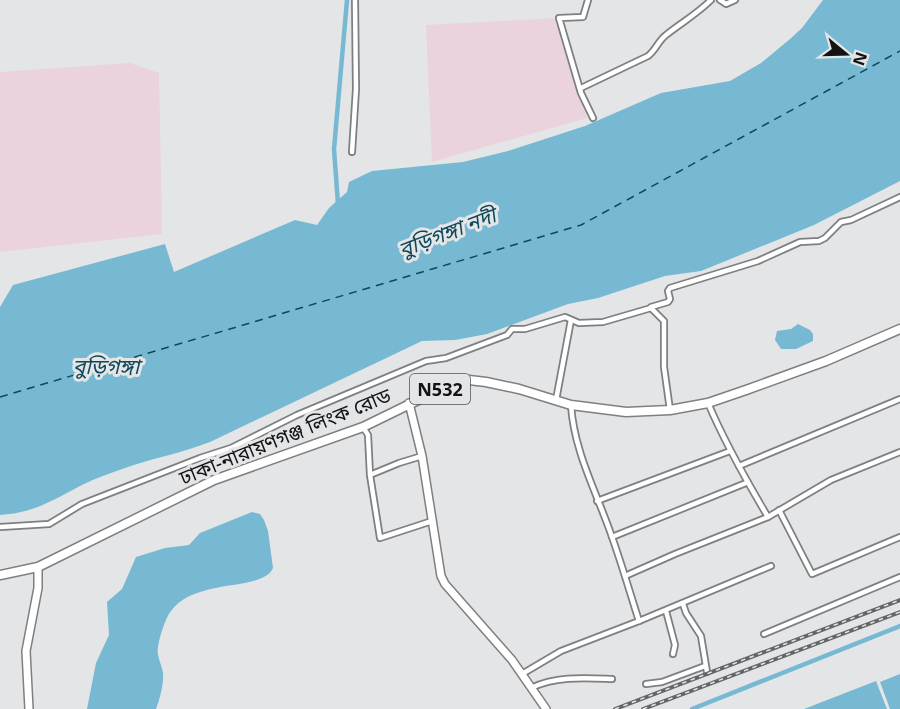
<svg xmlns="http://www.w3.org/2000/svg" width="900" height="709" font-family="'Noto Sans','Noto Sans Bengali',sans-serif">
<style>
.industrial{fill:#ebd3de}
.water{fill:#77b9d2}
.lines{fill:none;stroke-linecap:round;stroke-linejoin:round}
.canal{stroke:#77b9d2;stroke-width:4.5}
.ferry{stroke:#0f485a;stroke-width:1.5;stroke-dasharray:8 6;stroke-linecap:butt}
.street-casing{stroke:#7e7f81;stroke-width:8}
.secondary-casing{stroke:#7e7f81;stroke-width:10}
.highway-casing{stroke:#7e7f81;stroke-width:11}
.street{stroke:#fff;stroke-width:4.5}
.secondary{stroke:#fff;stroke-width:7}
.highway{stroke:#fff;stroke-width:8}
.rail-casing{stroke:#646566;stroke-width:4}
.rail{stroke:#e4e5e7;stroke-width:1.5;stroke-dasharray:4.5;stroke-linecap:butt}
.labels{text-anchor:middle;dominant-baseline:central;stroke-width:6;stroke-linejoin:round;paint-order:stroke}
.shield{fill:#e4e5e7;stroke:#525253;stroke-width:1.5}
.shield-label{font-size:18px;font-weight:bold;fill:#131314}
.street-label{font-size:20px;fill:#131314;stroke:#e4e5e7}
.water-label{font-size:21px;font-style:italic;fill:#0f485a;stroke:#e4e5e7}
</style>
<rect width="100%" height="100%" fill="#e4e5e7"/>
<g class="industrial">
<polygon points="558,18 587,118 432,162 426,25"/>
<polygon points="130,63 159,73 162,234 0,252 0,72"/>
</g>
<g class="water">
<path d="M823,0h77v181l-86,44 -113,46 -36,5 -67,22 -30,6 -81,30 -32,6 -33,1 -212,101c-28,11 -57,16 -85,26 -14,5 -29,10 -43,17 -29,15 -48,28 -82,30v-208l13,-22 152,-41 9,28 121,-52 22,5 12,-17 18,-16 2,-10 23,-11 91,-9 45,-11 77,-25 76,-33 69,-12 31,-18 29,-24 12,-11z"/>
<polygon points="798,324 810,330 813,334 813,341 796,349 781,349 775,340 777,331 791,329"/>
<path d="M252,512l8,2 4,6 4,11 5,37c-10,24 -78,9 -102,43 -6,7 -15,35 -13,44 1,6 4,11 5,18 1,10 -3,26 -7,36h-69l9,-46 13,-28 -2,-33 15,-13 14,-32 29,-9 24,-3 11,-12z"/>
<polygon points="900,674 900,709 890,709 880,682"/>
<polygon points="876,681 887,709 804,709"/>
</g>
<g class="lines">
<g class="canal">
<polyline points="338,204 334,149 347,0"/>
<polyline points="692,709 900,626"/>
</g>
<polyline class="ferry" points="0,397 581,225 900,51"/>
<g class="street-casing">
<g id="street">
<polyline points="588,0 583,17 559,18 581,93 593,118"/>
<polyline points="720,0 726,4 735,0"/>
<path d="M581,88l67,-32c8,-6 10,-15 18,-21 15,-12 31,-21 45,-35"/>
<polyline points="352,152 356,89 355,0"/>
<polyline points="556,400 571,320"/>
<path d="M708,403c17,40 38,77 60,114"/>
<path d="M571,405c3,47 26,88 41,132 10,28 18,56 27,84"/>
<polyline points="670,410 664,367 664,321 651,308 651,307 668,302 670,299 668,291 670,288 758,261 800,242 819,241 825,238 841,222 851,220 900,197"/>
<polyline points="363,427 368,435 370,475 380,538 432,521"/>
<polyline points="739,466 900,399"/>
<polyline points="370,475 399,463 422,456"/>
<polyline points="597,501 730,451"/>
<polyline points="779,510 812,574 900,537"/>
<polyline points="0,527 49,524 82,504 200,458 231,448 297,415 426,361 446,358 507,335 512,329 525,329 565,317 579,323 603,322 651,308"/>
<polyline points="612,537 746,483"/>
<polyline points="625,576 675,554 768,517 831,480 900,452"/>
<polyline points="683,604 686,613 701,636 707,672"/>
<polyline points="666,611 675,645 673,654"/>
<polyline points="764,634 900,577"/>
<polyline points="522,674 561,651 639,621 771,566"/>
<polyline points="646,684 662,682 705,666"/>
<path d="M531,688c25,-12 53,-10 81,-9"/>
</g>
</g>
<g class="secondary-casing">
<g id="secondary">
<polyline points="409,403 422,456 441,576 445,584 512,660 546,709"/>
<polyline points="29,709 26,651 38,588 38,567"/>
</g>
</g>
<g class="highway-casing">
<polyline id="highway" points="0,575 38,567 214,480 363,427 449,385 469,380 486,382 519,389 571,405 626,412 670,410 708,403 746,390 826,361 900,329"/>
</g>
<use href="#street" class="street"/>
<use href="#secondary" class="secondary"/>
<use href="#highway" class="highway"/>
<g class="rail-casing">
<g id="rail">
<polyline points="615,709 900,600"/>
<polyline points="643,709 900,612"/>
</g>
</g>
<use href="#rail" class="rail"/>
</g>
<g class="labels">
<rect class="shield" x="410" y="374" width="60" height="30" rx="4.5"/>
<g class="shield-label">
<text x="440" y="389">N532</text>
</g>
<g class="street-label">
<text transform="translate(285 436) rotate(-22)">ঢাকা-নারায়ণগঞ্জ লিংক রোড</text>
</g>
<g class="water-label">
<text transform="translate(447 232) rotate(-21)">বুড়িগঙ্গা নদী</text>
<text x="106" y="366">বুড়িগঙ্গা</text>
</g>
</g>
<g transform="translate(846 54) rotate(109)" stroke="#e4e5e7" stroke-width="4.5" paint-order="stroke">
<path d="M0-4.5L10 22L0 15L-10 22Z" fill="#131314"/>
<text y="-9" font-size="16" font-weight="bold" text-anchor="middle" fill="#131314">N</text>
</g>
</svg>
